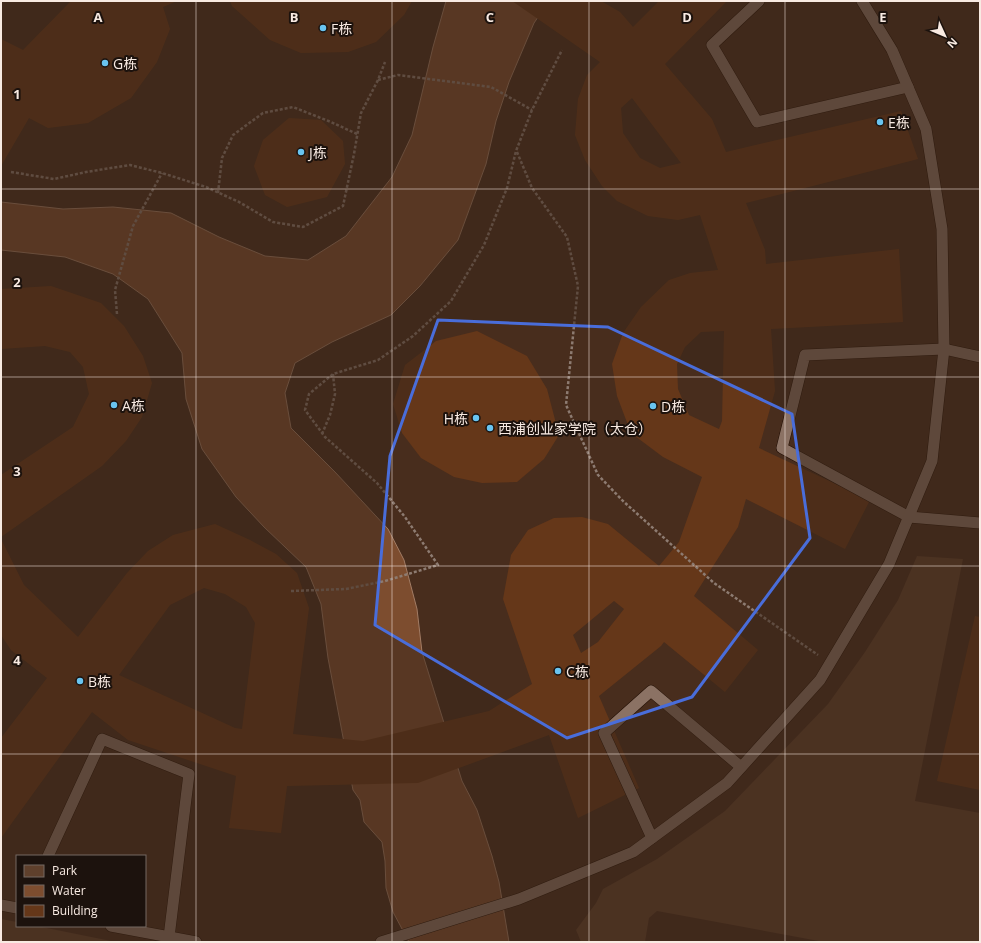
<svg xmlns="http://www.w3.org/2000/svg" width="981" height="943" font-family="'Open Sans','Noto Sans SC',sans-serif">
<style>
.built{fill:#482d1d;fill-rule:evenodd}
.green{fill:#5f402c}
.water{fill:#7d4d2f;stroke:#a27c65}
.building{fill:#653719;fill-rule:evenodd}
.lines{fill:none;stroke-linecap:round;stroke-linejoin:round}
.lane-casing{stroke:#220f04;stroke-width:12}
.path{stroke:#8d7b71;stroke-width:2.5;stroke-dasharray:3 2;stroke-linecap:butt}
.lane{stroke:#8b7264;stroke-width:11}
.marked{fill:none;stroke:#496dda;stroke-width:3;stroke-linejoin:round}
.grid{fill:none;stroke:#f8eae2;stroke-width:1;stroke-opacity:0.55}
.poi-dot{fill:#69c4f0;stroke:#1c120d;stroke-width:1.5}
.labels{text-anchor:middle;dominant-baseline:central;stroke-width:4;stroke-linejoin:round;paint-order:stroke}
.poi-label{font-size:14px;fill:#f8eae2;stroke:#1c120d;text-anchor:start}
.grid-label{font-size:13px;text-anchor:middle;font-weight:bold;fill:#f8eae2;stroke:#1c120d;stroke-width:4;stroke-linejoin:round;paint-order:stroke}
</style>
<rect width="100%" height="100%" fill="#3b271a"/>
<path class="built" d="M1,1h979v941h-979zM17,856h128v70h-128z"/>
<g class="green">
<polygon points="917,556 963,559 915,801 980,813 980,942 824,942 657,911 649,918 645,942 581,942 576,930 596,903 603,889 657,859 725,811 828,704 865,652 898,600"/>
<polygon points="1,919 17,922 17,926 37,926 116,942 1,942"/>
</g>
<polygon class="water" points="446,1 549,1 534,23 509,82 496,121 486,164 458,240 420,286 391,315 332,342 295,363 285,393 291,428 335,472 388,529 404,560 417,609 422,652 462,781 477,810 492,856 499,882 509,942 409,942 393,912 386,888 385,861 382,842 364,822 360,800 353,790 328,658 321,604 306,567 264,527 236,497 202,449 186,399 182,353 148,299 113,274 65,257 1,250 1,202 63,209 113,207 171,213 219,237 265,256 308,260 346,236 392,177 412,135 433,47"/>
<g class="building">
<polygon points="71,1 177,1 163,7 170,29 157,62 131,98 88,123 48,128 29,118 1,166 1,39 23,50"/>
<polygon points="230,1 330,2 412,1 404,15 376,42 348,52 301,53 270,40 232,6"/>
<path d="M512,1h89l19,11 13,15 26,-26h68l-62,63 47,55 14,33 175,-41 17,48 -172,44 19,47 1,14 133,-15 4,73 -132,7 4,62 -16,57 111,52 -25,49 -99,-50 -8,28 -44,69 64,54 -33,42 -61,-50 -3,4 -62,50 40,92 -61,30 -29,-83 -131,48 -131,3 -6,47 -52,-5 7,-52 -108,-36 -36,-28 -91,126v-100l46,-60 -36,-28 -10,-15v-96l23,46 54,52 49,-64 21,-22 25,-16 42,-11 35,16 26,14 21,19 12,35 -16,126 70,7 126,-30 43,-27 -29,-85 8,-44 17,-25 26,-12 28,-1 26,7 51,42 20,-24 23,-65 -39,-20 -32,-24 -14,-37 -5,-32 11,-31 18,-26 28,-27 21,-7 28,-3 -18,-55 -22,5 -30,-4 -31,-15 -15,-15 -17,-26 -10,-25 3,-36 9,-24 13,-13zM632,98l49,65 -21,5 -20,-10 -17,-25 -2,-25zM724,331l-2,90 -3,8 -30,-14 -11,-26 -1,-25 8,-17 16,-15zM204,588l21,6 21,13 9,16 -13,106 -7,-1 -116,-53 51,-70zM614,601l10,8 -26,33 -17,11 -8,-18z"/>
<polygon points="289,118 321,120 343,141 345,164 327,197 287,207 265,195 254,166 263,140"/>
<polygon points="51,286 101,303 124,326 143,356 152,383 142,417 126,441 102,466 1,537 1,475 73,427 89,394 83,367 70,352 45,346 1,349 1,289"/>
<polygon points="477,331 527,356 547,389 559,435 544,459 517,482 482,483 454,477 421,458 402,433 393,404 405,365 436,341"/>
<polygon points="975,616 980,617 980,790 937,781"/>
</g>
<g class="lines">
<g class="lane-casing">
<g id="lane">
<polyline points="759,1 712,45 757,122 908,87"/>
<polyline points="980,357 944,349 805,355 782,448 909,517 980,523"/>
<polyline points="652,838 604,733 651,691 741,767"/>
<polyline points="48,856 102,739 189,774 169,937"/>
<polyline points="1,905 17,908"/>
<polyline points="111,926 196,942"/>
<polyline points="381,942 519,899 633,852 727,783 820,680 889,564 932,461 944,349 942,229 926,129 892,50 862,1"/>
</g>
</g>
<g class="path">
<polyline points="378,80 398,75 491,87 532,110"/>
<polyline points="517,152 532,188 567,237 578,286 566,405 598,475 623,501 714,583 818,655"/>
<polyline points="11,172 54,179 86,172 130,165 162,173 206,187 239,202 273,222 303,227 343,206 354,154 361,113 378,80 385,62"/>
<polyline points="218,193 222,158 233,135 263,113 293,107 331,122 357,134"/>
<polyline points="117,314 115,290 133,226 162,173"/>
<polyline points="322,434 330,415 335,394 333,374"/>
<polyline points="291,591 346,589 385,581 438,565 405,517 377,483 325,437 305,410 309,394 333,374 378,360 413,336 451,301 484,245 507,188 516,151 532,110 562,50"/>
</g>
<use href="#lane" class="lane"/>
</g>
<path d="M0 0H981V943H0ZM438,320l170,7 184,87 18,124 -118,159 -125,41 -192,-113 15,-169z" fill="#3b271a" fill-opacity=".55" fill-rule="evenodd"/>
<path class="marked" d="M438,320l170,7 184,87 18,124 -118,159 -125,41 -192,-113 15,-169z"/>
<path class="grid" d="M196,1v941M392,1v941M589,1v941M785,1v941M1,189h979M1,377h979M1,566h979M1,754h979"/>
<g class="poi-dot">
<circle cx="323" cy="28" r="4"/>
<circle cx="105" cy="63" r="4"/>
<circle cx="880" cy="122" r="4"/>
<circle cx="301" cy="152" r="4"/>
<circle cx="114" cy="405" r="4"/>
<circle cx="653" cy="406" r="4"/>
<circle cx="476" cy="418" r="4"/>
<circle cx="490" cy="428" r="4"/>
<circle cx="558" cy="671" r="4"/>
<circle cx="80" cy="681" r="4"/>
</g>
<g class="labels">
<g class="poi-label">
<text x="331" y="28">F栋</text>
<text x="113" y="63">G栋</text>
<text x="888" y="122">E栋</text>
<text x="309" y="152">J栋</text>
<text x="122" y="405">A栋</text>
<text x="661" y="406">D栋</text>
<text x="468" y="418" text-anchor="end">H栋</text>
<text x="498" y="428">西浦创业家学院（太仓）</text>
<text x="566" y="671">C栋</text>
<text x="88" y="681">B栋</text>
</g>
</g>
<g class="grid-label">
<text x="98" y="22">A</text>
<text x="294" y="22">B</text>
<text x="490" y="22">C</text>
<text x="687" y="22">D</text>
<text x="883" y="22">E</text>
<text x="17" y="99">1</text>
<text x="17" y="287">2</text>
<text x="17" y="476">3</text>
<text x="17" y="665">4</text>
</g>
<rect width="981" height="943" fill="none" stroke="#f8eae2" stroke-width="4"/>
<rect x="16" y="855" width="130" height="72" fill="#1c120d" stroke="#746862"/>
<rect x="24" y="865" width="20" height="12" fill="#5f402c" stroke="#746862"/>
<text x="52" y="875" font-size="12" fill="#f8eae2">Park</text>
<rect x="24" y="885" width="20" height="12" fill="#7d4d2f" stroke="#746862"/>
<text x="52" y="895" font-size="12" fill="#f8eae2">Water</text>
<rect x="24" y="905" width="20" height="12" fill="#653719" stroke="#746862"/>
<text x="52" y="915" font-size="12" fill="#f8eae2">Building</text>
<g transform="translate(945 36) rotate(134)" stroke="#1c120d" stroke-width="3" paint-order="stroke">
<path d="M0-3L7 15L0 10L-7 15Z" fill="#f8eae2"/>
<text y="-6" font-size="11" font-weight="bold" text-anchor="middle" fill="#f8eae2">N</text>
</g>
</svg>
